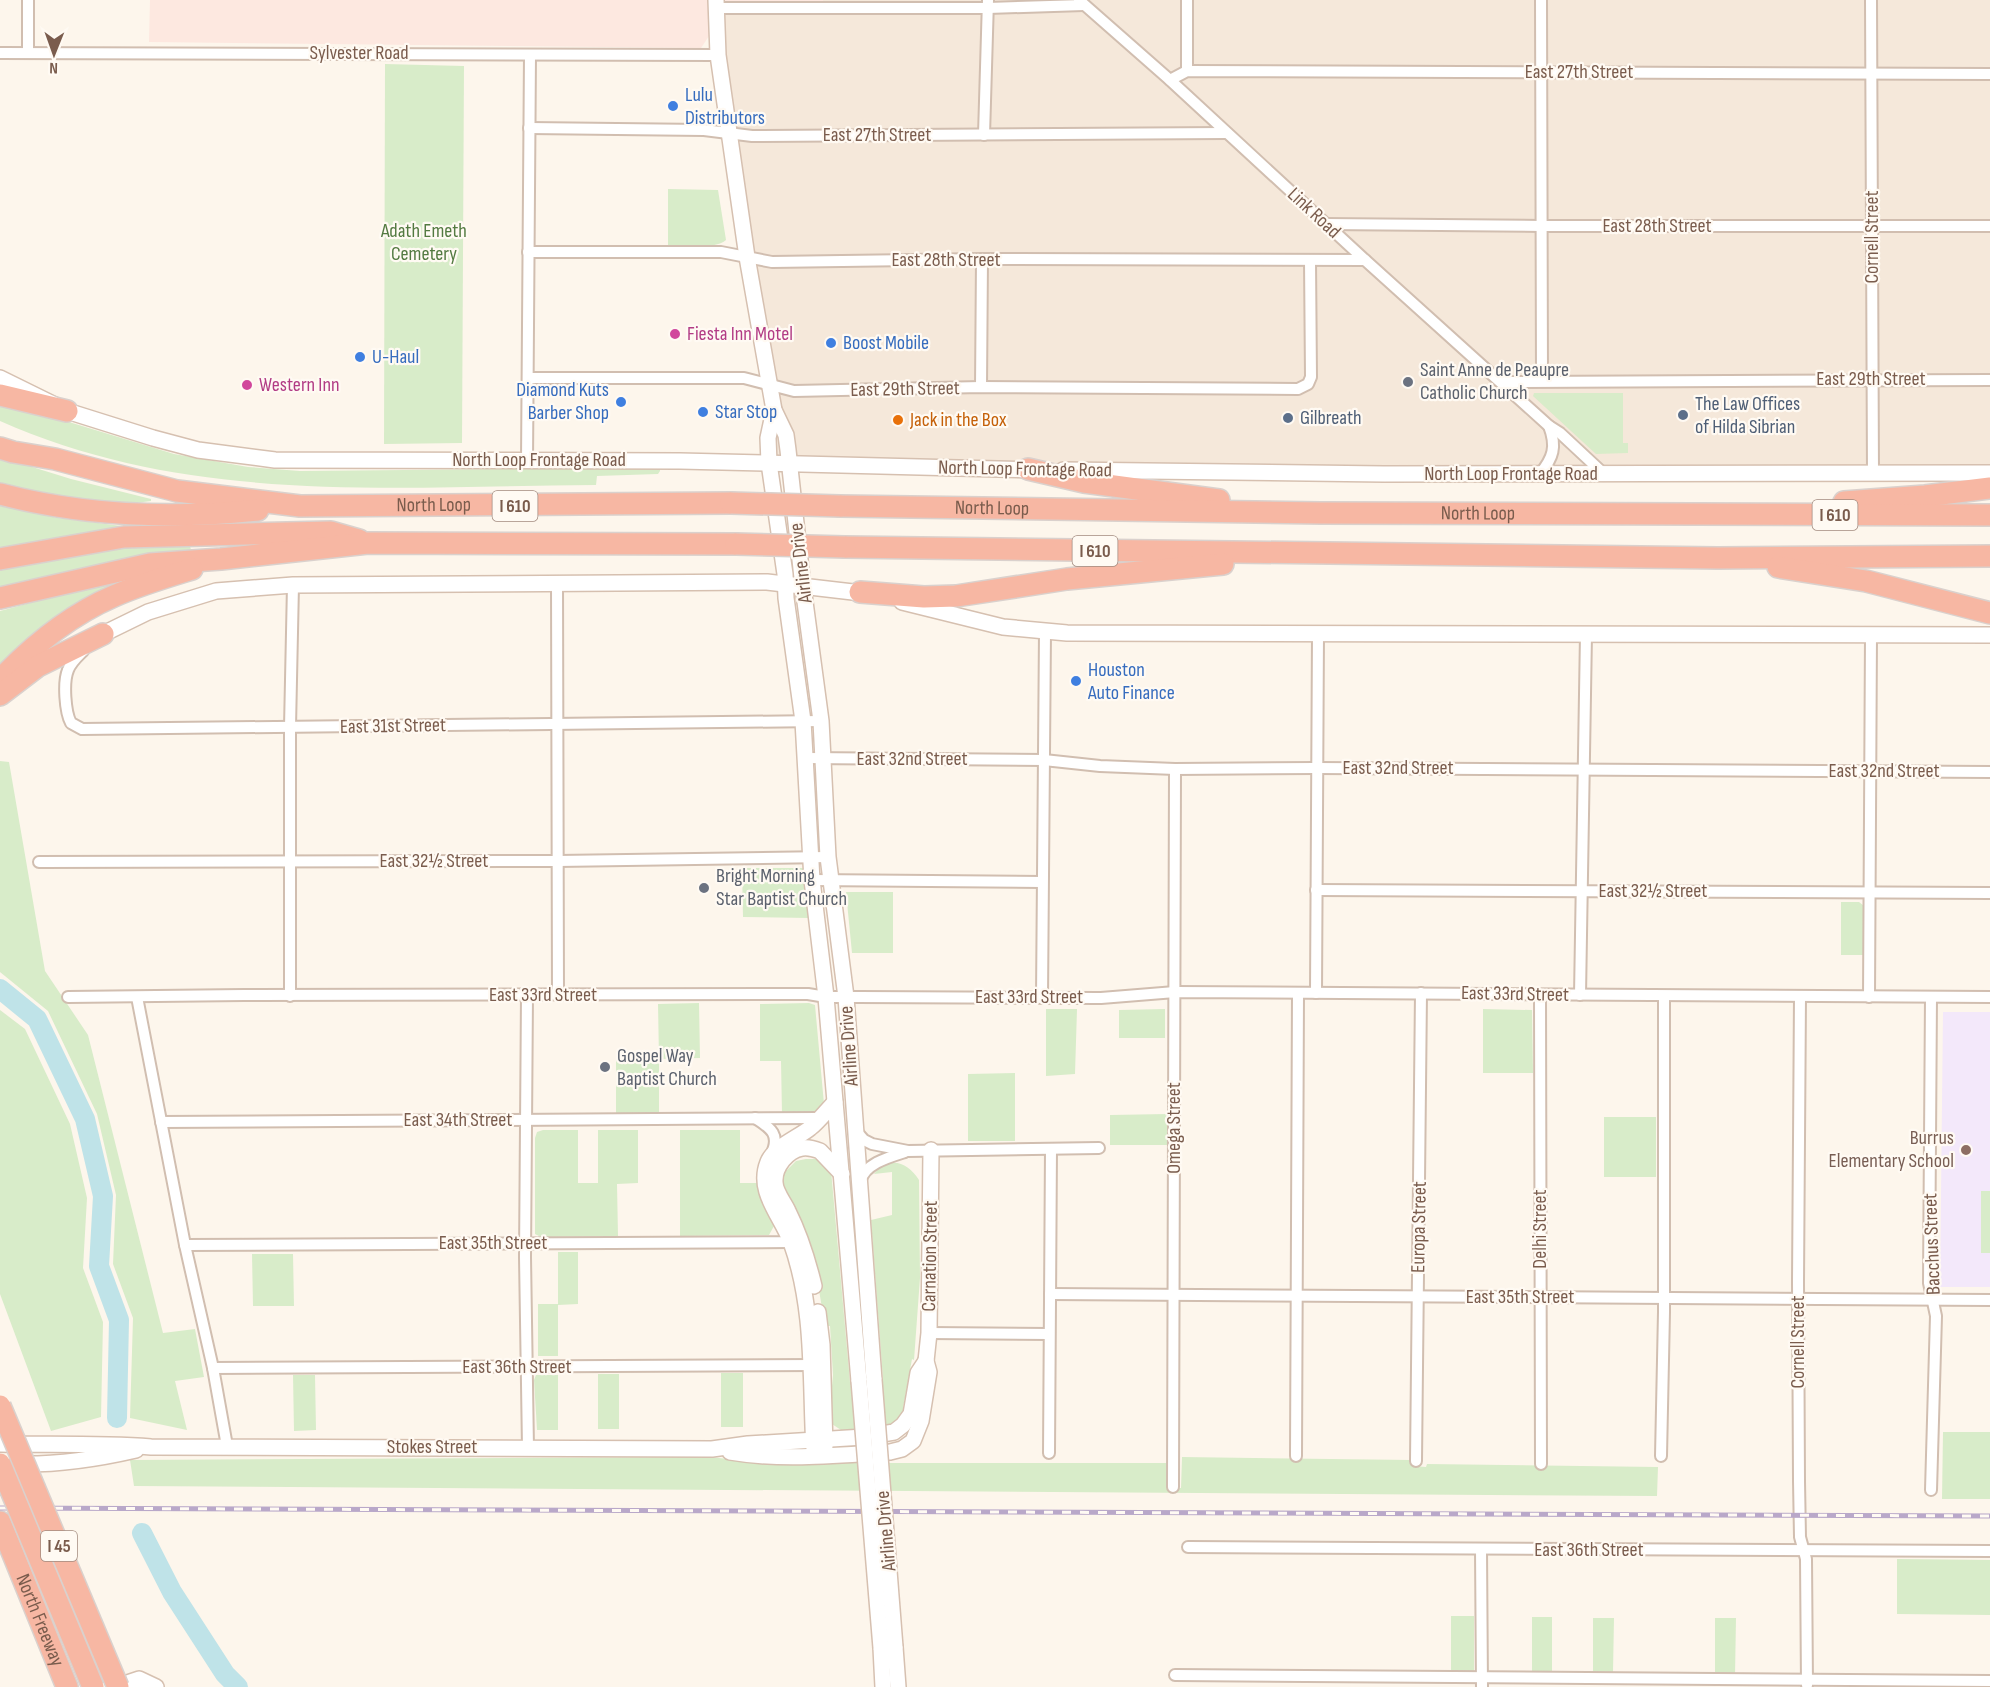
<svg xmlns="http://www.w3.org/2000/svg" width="1990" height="1687" font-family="'Sofia Sans Condensed',sans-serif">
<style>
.residential{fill:#f5e8da}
.commercial{fill:#fde8e0}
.education{fill:#f3e8fa}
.green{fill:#d8ecc9}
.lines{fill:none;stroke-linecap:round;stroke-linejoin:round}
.river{stroke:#bfe3e8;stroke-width:20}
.street-casing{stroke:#d1beb0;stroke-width:14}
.secondary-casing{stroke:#d6c0b0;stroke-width:18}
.highway-casing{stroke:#dad1cd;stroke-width:24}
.street{stroke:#fff;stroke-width:10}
.secondary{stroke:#fff;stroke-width:15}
.highway{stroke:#f7b7a3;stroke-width:21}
.rail-casing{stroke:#b9a8c9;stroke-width:5}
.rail{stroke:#fffaf3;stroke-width:3;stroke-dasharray:9;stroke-linecap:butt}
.secondary-bridge-casing{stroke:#d6c0b0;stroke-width:18;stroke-linecap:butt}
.highway-bridge-casing{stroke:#dad1cd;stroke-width:24;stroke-linecap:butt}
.secondary-bridge{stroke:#fff;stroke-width:15}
.highway-bridge{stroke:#f7b7a3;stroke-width:21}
.shop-dot{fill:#3f7fe0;stroke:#fffaf3;stroke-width:2}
.hotel-dot{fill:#d1479c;stroke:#fffaf3;stroke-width:2}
.worship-dot{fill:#6b7280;stroke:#fffaf3;stroke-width:2}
.service-dot{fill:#5c6f8a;stroke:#fffaf3;stroke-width:2}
.food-dot{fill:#e8710a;stroke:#fffaf3;stroke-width:2}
.education-dot{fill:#8d6e63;stroke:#fffaf3;stroke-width:2}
.labels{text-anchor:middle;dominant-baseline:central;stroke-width:4.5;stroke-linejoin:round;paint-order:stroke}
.shield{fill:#fffaf3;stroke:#a28b7f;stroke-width:1.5}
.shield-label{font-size:18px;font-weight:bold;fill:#7a5c4d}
.street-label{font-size:20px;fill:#7a5c4d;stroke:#fffaf3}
.shop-label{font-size:20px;fill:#366cbe;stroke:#fffaf3;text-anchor:start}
.park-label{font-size:20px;fill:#537a41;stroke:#fffaf3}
.hotel-label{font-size:20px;fill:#b23c85;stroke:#fffaf3;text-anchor:start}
.worship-label{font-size:20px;fill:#5b616d;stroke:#fffaf3;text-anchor:start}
.service-label{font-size:20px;fill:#4e5e75;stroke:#fffaf3;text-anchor:start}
.food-label{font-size:20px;fill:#c56008;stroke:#fffaf3;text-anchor:start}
.education-label{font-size:20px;fill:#785e54;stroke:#fffaf3;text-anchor:end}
</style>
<rect width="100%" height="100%" fill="#fdf6ec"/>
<polygon class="residential" points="718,0 1990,0 1990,472 778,463 718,55"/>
<polygon class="commercial" points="150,0 823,0 823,3 731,3 701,48 149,42"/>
<polygon class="education" points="1943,1012 1990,1012 1990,1287 1940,1287"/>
<g class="green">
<polygon points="385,64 464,66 462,443 384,444"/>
<path d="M668,189l50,1 8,50c-12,10 -43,6 -58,6z"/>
<polygon points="1534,393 1623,393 1623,443 1628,443 1628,453 1596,454 1533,396"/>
<path d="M0,401l174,53 74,13 52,4 323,-3 37,1v2l-2,3 -61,2 -1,9c-202,1 -405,21 -596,-64z"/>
<polygon points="0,457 71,479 151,499 151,501 112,506 0,487"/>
<polygon points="0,506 58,518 122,526 122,530 0,551"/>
<polygon points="190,546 191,550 146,557 0,591 0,568 116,548"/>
<polygon points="150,571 0,672 0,611"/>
<polygon points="0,761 9,762 45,971 88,1035 163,1333 195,1329 204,1377 175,1381 187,1430 130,1418 133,1318 113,1264 116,1195 97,1114 48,1011 0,972"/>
<polygon points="742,868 804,868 809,918 743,917"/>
<polygon points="846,892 893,892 893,953 852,953"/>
<polygon points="1841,902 1859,902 1864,906 1864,955 1841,955"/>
<polygon points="699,1003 700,1058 659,1059 659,1114 616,1114 616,1059 659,1059 658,1004"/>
<path d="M809,1003l6,2 9,99c-11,14 -26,10 -42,10l-1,-53h-21v-57z"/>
<polygon points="1046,1009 1077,1009 1075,1074 1046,1076"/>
<polygon points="1165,1009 1165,1038 1119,1038 1119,1010"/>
<polygon points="1483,1009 1532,1010 1533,1073 1483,1073"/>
<polygon points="0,1010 25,1029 70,1124 87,1198 83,1268 103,1322 101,1417 51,1431 0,1294"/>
<polygon points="1015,1073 1015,1141 968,1141 968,1074"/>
<polygon points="1167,1114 1168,1145 1110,1145 1110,1115"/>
<rect x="1604" y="1117" width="52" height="60"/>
<polygon points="543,1130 578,1130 578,1183 598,1183 598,1130 638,1130 638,1183 617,1184 618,1236 541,1237 535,1234 535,1138 537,1132"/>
<polygon points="680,1130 740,1130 740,1183 759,1183 775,1221 774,1226 769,1235 680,1236"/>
<path d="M806,1159h12l13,11 19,212 31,-1 2,-2 -12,-159 21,-5v-43l-18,2c15,-19 34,-12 45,6l1,98 -6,82 -2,-1 -9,49 4,2 -6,11 -14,7 -46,2 -9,-6 -3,-5 4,-44 -3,-49h-5l-7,-42 -36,-95 2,-16 12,-12z"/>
<rect x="1981" y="1191" width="9" height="62"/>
<polygon points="558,1252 578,1252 578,1304 558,1305 558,1356 538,1356 538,1304 558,1304"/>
<polygon points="252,1254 293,1254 294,1306 253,1306"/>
<rect x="721" y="1373" width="22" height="54"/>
<rect x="598" y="1374" width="21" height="55"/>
<polygon points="293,1375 315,1375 316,1430 294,1431"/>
<polygon points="536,1375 558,1375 558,1430 537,1430 534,1380"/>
<polygon points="1943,1432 1990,1432 1990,1499 1942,1499"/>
<polygon points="710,1457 764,1463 1168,1463 1168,1487 1181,1488 1182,1457 1412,1460 1412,1466 1426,1467 1427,1464 1658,1467 1657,1496 134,1486 130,1460"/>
<polygon points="1897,1559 1990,1560 1990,1615 1897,1614"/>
<rect x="1451" y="1616" width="23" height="56"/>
<polygon points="1552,1617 1552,1671 1532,1671 1532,1617"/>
<polygon points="1593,1618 1614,1618 1613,1672 1593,1672"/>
<polygon points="1715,1618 1736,1618 1735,1676 1715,1676"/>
</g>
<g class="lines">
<g class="river">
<polyline points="0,989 37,1019 85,1119 103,1196 99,1266 119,1320 117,1418"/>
<polyline points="142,1533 172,1592 225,1674 238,1687"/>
</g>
<g class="street-casing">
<g id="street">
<polyline points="1079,0 1170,80 1365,260 1549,426 1560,433 1604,474"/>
<polyline points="1187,0 1187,71"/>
<polyline points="1541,0 1542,380"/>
<polyline points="1871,0 1873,474"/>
<polyline points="716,8 988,8 1084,5"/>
<polyline points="0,53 718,55"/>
<polyline points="28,53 28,0"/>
<polyline points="1170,80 1187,71 1990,74"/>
<polyline points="529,128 704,130 752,136 1226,133"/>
<polyline points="984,135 988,0"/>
<polyline points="1325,224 1542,226 1990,226"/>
<polyline points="528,252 721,252 772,262 982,259 1365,260"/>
<polyline points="528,378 744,378 794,391 981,387 1298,389 1308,384 1311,377 1310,261"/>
<polyline points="1501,382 1990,380"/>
<polyline points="981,387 982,259"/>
<polyline points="527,461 530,55"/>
<path d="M1540,474c13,-16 17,-27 9,-48"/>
<polyline points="557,582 558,995"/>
<path d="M83,651c-6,6 -12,11 -15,19 -5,12 -3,42 3,53l11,6 739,-8"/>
<polyline points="806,758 1044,760 1100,766 1175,769 1316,768 1990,772"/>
<polyline points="39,862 558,861 828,857"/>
<polyline points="812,880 1042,882"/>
<polyline points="1316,890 1990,893"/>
<polyline points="1316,993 1318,634"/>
<polyline points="527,995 525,1257 528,1448"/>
<polyline points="1540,995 1541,1464"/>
<polyline points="1580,995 1586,634"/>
<polyline points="290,996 290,727 293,585"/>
<polyline points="68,997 244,995 808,994 826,997 858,997 1101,998 1175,992 1990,997"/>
<polyline points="137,997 185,1245 213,1368 227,1446"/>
<polyline points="1042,997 1045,632"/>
<polyline points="1800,997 1798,1282 1799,1481 1800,1537 1806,1559 1807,1685"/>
<polyline points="1869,997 1871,635"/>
<path d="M755,1118c16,10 26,17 16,37"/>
<polyline points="161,1122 819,1118"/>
<polyline points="856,1131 864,1140 872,1144 908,1151 1099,1148"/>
<path d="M860,1182c4,-18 29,-25 45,-30"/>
<polyline points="185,1245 791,1242 796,1240"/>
<polyline points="1050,1294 1990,1300"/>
<polyline points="929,1333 1049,1334"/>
<polyline points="213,1368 816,1365"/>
<polyline points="1049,1453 1051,1149"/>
<polyline points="1296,1456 1298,994"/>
<polyline points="1661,1456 1664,1312 1664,996"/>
<polyline points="1416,1461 1421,993"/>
<polyline points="1173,1487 1175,769"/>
<polyline points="1931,1490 1936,1316 1929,1283 1931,997"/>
<polyline points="1188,1547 1990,1551"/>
<polyline points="1481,1549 1482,1687"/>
<polyline points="1175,1675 1990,1681"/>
</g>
</g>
<g class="secondary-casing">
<g id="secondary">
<polyline points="716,0 718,55 747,257 774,410 786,435 788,450 803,587 821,721 828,857 846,997 874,1380"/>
<polyline points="0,378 67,411 153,438 198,450 275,460 680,461 1039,470"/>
<polyline points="774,410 768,438 769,463 785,574 786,598 803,721 812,880 826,997 859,1381"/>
<polyline points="1063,470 1384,474 1990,473"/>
<polyline points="902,602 1003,627 1067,633 1990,635"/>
<polyline points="103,634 148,612 216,591 293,585 767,582 870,594"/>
<path d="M814,1286c-6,-25 -14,-51 -26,-75 -4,-9 -13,-19 -13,-29 -1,-15 13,-32 27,-34 6,-1 13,1 18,3l22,23"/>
<polyline points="818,1312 822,1345 825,1447"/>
<path d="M0,1444c50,1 100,-1 151,3l561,2 36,-5 116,-7 30,-5 9,-7 8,-11 7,-41 8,-12"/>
<path d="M814,1449c-4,-70 1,-140 -23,-207 -10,-27 -35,-50 -23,-80 6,-15 30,-24 42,-34 9,-7 17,-18 25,-26"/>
<path d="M730,1452c53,9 106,3 160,0l12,-3 11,-8 8,-20 8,-49 -3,-11 3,-28 2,-183"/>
<path d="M17,1464c41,1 80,-5 119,-14"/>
<polyline points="895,1647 898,1687"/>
<polyline points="881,1648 883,1687"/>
<polyline points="115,1687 139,1679 156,1687"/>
</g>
</g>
<g class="highway-casing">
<g id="highway">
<polyline points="0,395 67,411"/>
<path id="s1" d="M0,448l13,4 42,7 122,32 123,15 431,-3"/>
<polyline points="1028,469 1084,482 1219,500"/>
<path d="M0,494c84,22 172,25 258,16"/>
<polyline points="1844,502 1925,496 1990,488"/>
<path id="s2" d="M840,506l481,7 669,2"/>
<polyline points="845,547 1718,558 1990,556"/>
<polyline points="0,559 124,537 331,532 359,540"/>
<polyline points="1778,567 1866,581 1990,613"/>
<polyline points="860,592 924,597 956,596 1067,579 1223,564"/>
<polyline points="0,598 150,564 221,559 368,543 736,544"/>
<path d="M0,680c32,-34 70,-65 114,-84 25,-11 52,-19 78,-27"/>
<polyline points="0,695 38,666 103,634"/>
<path id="s3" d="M0,1522l67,165"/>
</g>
</g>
<use href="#street" class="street"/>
<use href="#secondary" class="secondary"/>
<use href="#highway" class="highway"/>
<g class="rail-casing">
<polyline id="rail" points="0,1508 1990,1516"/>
</g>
<use href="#rail" class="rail"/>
<g class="secondary-bridge-casing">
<g id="secondary-bridge">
<polyline points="874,1380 895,1647"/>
<polyline points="859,1381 881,1648"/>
</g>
</g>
<g class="highway-bridge-casing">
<g id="highway-bridge">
<polyline points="731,503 840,506"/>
<polyline points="736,544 845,547"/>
<polyline points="0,1406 118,1687"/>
<polyline points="0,1464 93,1687"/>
</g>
</g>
<use href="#secondary-bridge" class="secondary-bridge"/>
<use href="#highway-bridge" class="highway-bridge"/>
</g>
<g class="shop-dot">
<circle cx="673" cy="106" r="6"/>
<circle cx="831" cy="343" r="6"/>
<circle cx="360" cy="357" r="6"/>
<circle cx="621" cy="402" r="6"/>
<circle cx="703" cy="412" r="6"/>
<circle cx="1076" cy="681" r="6"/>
</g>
<g class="hotel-dot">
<circle cx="675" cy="334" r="6"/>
<circle cx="247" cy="385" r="6"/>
</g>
<g class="worship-dot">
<circle cx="1408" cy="382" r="6"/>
<circle cx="704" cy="888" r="6"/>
<circle cx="605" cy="1067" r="6"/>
</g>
<g class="service-dot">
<circle cx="1683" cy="415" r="6"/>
<circle cx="1288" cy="418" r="6"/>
</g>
<circle class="food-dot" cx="898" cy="420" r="6"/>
<circle class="education-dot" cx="1966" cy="1150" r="6"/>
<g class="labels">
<g class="shield">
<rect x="492.5" y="491" width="45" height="30" rx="4.5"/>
<rect x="1812.5" y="500" width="45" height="30" rx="4.5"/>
<rect x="1072.5" y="536" width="45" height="30" rx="4.5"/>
<rect x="41" y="1531" width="36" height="30" rx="4.5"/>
</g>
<g class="shield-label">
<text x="515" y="506">I 610</text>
<text x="1835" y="515">I 610</text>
<text x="1095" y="551">I 610</text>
<text x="59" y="1546">I 45</text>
</g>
<g class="street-label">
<text x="359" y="53">Sylvester Road</text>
<text x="1579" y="72">East 27th Street</text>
<text x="877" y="135">East 27th Street</text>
<text transform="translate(1314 213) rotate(43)">Link Road</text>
<text x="1657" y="226">East 28th Street</text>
<text transform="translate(1872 237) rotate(-90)">Cornell Street</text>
<text x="946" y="260">East 28th Street</text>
<text x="1871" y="379">East 29th Street</text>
<text transform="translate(905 389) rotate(-1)">East 29th Street</text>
<text x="539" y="460">North Loop Frontage Road</text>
<text transform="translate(1025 469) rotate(1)">North Loop Frontage Road</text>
<text x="1511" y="474">North Loop Frontage Road</text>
<text stroke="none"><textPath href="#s1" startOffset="440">North Loop</textPath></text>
<text stroke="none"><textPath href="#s2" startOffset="152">North Loop</textPath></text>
<text stroke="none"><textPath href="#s2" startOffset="638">North Loop</textPath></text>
<text transform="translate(801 563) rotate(-97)">Airline Drive</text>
<text transform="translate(393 726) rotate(-1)">East 31st Street</text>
<text x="912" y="759">East 32nd Street</text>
<text x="1398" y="768">East 32nd Street</text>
<text x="1884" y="771">East 32nd Street</text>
<text x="434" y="861">East 32½ Street</text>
<text x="1653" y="891">East 32½ Street</text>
<text transform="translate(1515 994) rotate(1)">East 33rd Street</text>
<text x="543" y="995">East 33rd Street</text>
<text x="1029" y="997">East 33rd Street</text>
<text transform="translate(849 1046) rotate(-94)">Airline Drive</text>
<text x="458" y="1120">East 34th Street</text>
<text transform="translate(1174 1128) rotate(-90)">Omega Street</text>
<text transform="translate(1419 1227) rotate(-89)">Europa Street</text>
<text transform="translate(1540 1229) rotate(-90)">Delhi Street</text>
<text x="493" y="1243">East 35th Street</text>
<text transform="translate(1932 1244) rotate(-92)">Bacchus Street</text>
<text transform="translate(930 1256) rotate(-89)">Carnation Street</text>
<text x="1520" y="1297">East 35th Street</text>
<text transform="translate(1798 1342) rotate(-90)">Cornell Street</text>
<text x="517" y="1367">East 36th Street</text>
<text x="432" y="1447">Stokes Street</text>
<text transform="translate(886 1531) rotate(-95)">Airline Drive</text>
<text x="1589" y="1550">East 36th Street</text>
<text stroke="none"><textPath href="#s3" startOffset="106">North Freeway</textPath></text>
</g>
<g class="shop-label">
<text x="685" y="95">Lulu<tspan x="685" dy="23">Distributors</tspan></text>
<text x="843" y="343">Boost Mobile</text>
<text x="372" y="357">U-Haul</text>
<text x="609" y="390" text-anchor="end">Diamond Kuts<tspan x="609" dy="23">Barber Shop</tspan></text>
<text x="715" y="412">Star Stop</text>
<text x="1088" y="670">Houston<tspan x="1088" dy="23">Auto Finance</tspan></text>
</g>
<g class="park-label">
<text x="424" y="231">Adath Emeth<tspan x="424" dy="23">Cemetery</tspan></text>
</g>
<g class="hotel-label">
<text x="687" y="334">Fiesta Inn Motel</text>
<text x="259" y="385">Western Inn</text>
</g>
<g class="worship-label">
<text x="1420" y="370">Saint Anne de Peaupre<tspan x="1420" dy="23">Catholic Church</tspan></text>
<text x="716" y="876">Bright Morning<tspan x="716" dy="23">Star Baptist Church</tspan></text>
<text x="617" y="1056">Gospel Way<tspan x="617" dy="23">Baptist Church</tspan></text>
</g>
<g class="service-label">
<text x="1695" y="404">The Law Offices<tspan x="1695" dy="23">of Hilda Sibrian</tspan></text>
<text x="1300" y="418">Gilbreath</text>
</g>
<g class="food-label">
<text x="910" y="420">Jack in the Box</text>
</g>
<g class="education-label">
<text x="1954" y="1138">Burrus<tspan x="1954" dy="23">Elementary School</tspan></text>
</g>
</g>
<g transform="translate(54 54) rotate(181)" stroke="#fffaf3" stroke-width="4.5" paint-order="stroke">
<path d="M0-4.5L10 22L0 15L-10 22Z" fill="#7a5c4d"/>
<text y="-9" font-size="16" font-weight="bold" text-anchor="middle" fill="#7a5c4d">N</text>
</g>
</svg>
